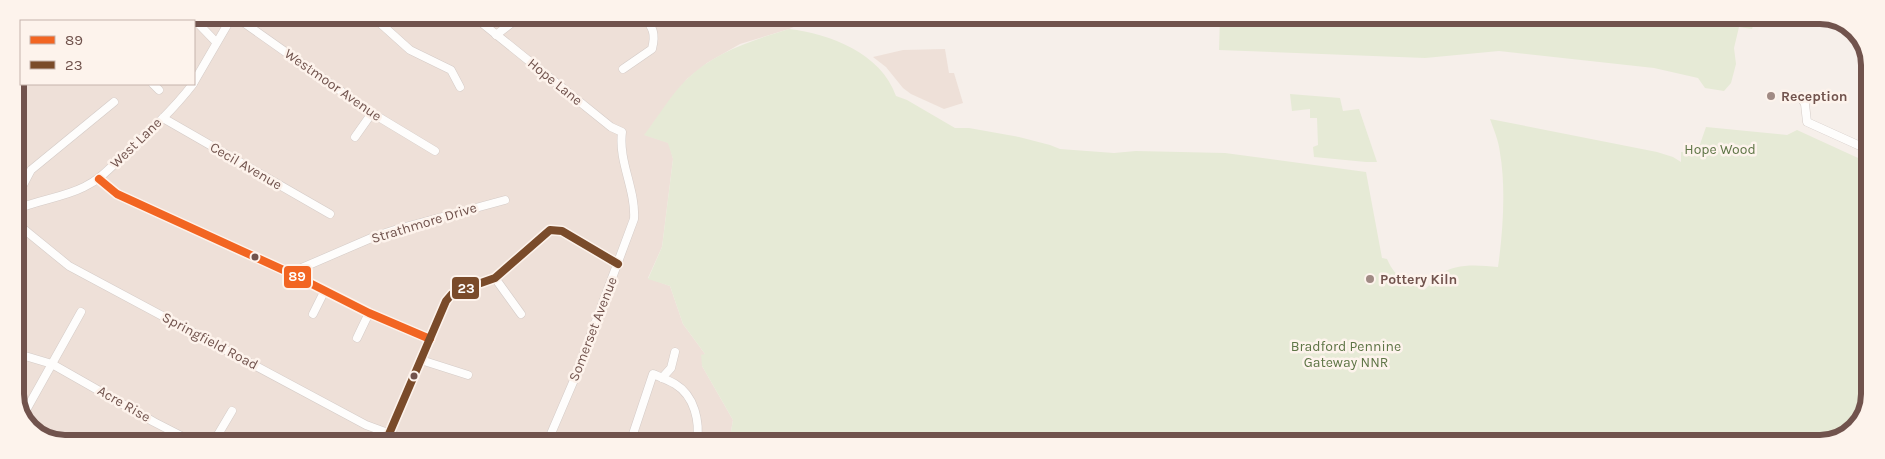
<svg xmlns="http://www.w3.org/2000/svg" width="1885" height="459" font-family="Karla,sans-serif">
<style>
.residential{fill:#eee0d8}
.green{fill:#e6ead6}
.lines{fill:none;stroke-linecap:round;stroke-linejoin:round}
.minor-casing{stroke:#d4cbc7;stroke-width:9}
.minor{stroke:#fefdfc;stroke-width:8}
.bus-1-casing{stroke:#fdf3ec;stroke-width:11}
.bus-2-casing{stroke:#fdf3ec;stroke-width:11}
.bus-1{stroke:#f26522;stroke-width:8}
.bus-2{stroke:#7a4b2a;stroke-width:8}
.poi-dot{fill:#a08a84;stroke:#fdf3ec;stroke-width:2}
.bus-dot{fill:#71534d;stroke:#fdf3ec;stroke-width:2}
.labels{text-anchor:middle;dominant-baseline:central;stroke-width:5;stroke-linejoin:round;paint-order:stroke}
.street-label{font-size:14px;fill:#71534d;stroke:#fdf3ec}
.poi-label{font-size:14px;font-weight:bold;fill:#71534d;stroke:#fdf3ec;text-anchor:start}
.park-label{font-size:14px;fill:#5e7546;stroke:#fdf3ec}
.rim{fill:none;stroke:#71534d;stroke-width:6}
.line-badge{stroke:#fdf3ec;stroke-width:2}
.badge-label{font-size:14px;text-anchor:middle;font-weight:bold;fill:#fff}
</style>
<rect width="100%" height="100%" fill="#f6efea"/>
<g class="residential">
<polygon points="65,15 822,15 789,29 740,44 707,63 687,79 645,135 669,143 673,159 662,247 648,278 670,286 683,324 705,354 702,366 733,420 729,443 55,443 28,427 15,400 15,65 21,50 21,84 194,84 194,21 50,21"/>
<polygon points="945,49 949,73 954,73 963,103 944,109 911,94 903,88 886,67 873,57 903,50"/>
</g>
<g class="green">
<polygon points="1138,16 1756,16 1752,29 1739,27 1734,48 1736,64 1731,83 1724,91 1705,88 1698,78 1654,68 1499,51 1425,58 1219,50 1220,17 1162,18"/>
<path d="M789,29c41,5 92,24 107,67l11,4 48,28h14l50,9 31,8 10,4 54,4 22,-2 89,2 141,19 16,86 5,1c10,22 18,20 37,31 6,-4 9,-11 14,-15 18,-12 39,-10 60,-8 5,-35 8,-80 2,-114 -1,-11 -6,-23 -10,-34l167,33 16,5 8,5v-10l16,1 9,-26 81,8 10,-5 72,33v241l-16,28 -33,12 -1091,-1 4,-23 -31,-54 -1,-11 4,-1 -22,-30 -13,-38 -22,-7 14,-32 11,-88 -5,-16 -24,-8c14,-18 26,-39 42,-55 28,-28 67,-40 103,-51z"/>
<polygon points="1290,94 1340,98 1343,111 1359,109 1377,162 1366,162 1314,157 1313,147 1318,145 1317,118 1310,118 1310,109 1292,111"/>
</g>
<g class="lines">
<g class="minor-casing">
<g id="minor">
<polyline points="91,15 97,21"/>
<polyline points="190,15 216,42"/>
<polyline points="233,15 372,113 435,151"/>
<polyline points="371,15 410,50 451,70 460,87"/>
<path d="M472,15l139,112 11,5c-4,29 14,58 12,87l-60,161 -27,63"/>
<polyline points="81,21 87,15"/>
<polyline points="496,35 522,15"/>
<path d="M623,69l29,-20c4,-16 1,-21 -9,-34"/>
<polyline points="15,78 21,74"/>
<polyline points="194,82 233,15"/>
<polyline points="153,84 159,90"/>
<polyline points="1800,96 1805,104 1807,122 1869,150"/>
<polyline points="163,118 330,214"/>
<polyline points="355,137 372,113"/>
<polyline points="99,179 117,194 290,273 369,313 430,339"/>
<polyline points="22,207 21,189 31,170 114,102"/>
<path d="M15,210c22,-10 47,-12 69,-23 17,-8 29,-22 42,-34 24,-22 47,-43 67,-69"/>
<polyline points="15,222 69,266 366,425 415,443"/>
<polyline points="290,273 376,236 398,229 505,200"/>
<polyline points="495,278 521,314"/>
<polyline points="313,314 325,290"/>
<polyline points="357,338 369,313"/>
<polyline points="15,353 52,364 154,422 195,443"/>
<polyline points="421,360 468,375"/>
<polyline points="662,378 671,368 675,352"/>
<polyline points="24,420 25,412 81,312"/>
<polyline points="213,443 232,411"/>
<polyline points="381,443 389,434 446,301 452,294 458,291 495,278 550,230 562,231 618,264"/>
<path d="M630,443l23,-69c7,3 15,6 22,10 20,12 25,38 22,59"/>
</g>
</g>
<use href="#minor" class="minor"/>
<g class="bus-1-casing">
<polyline id="bus-1" points="99,179 117,194 290,273 369,313 430,339"/>
</g>
<g class="bus-2-casing">
<polyline id="bus-2" points="381,443 389,434 446,301 452,294 458,291 495,278 550,230 562,231 618,264"/>
</g>
<use href="#bus-1" class="bus-1"/>
<use href="#bus-2" class="bus-2"/>
</g>
<g class="poi-dot">
<circle cx="1771" cy="96" r="5"/>
<circle cx="1370" cy="279" r="5"/>
</g>
<g class="bus-dot">
<circle cx="255" cy="257" r="4.5"/>
<circle cx="414" cy="376" r="4.5"/>
</g>
<g class="labels">
<g class="street-label">
<text transform="translate(555 82) rotate(39)">Hope Lane</text>
<text transform="translate(333 85) rotate(35)">Westmoor Avenue</text>
<text transform="translate(136 143) rotate(-44)">West Lane</text>
<text transform="translate(246 166) rotate(30)">Cecil Avenue</text>
<text transform="translate(424 223) rotate(-17)">Strathmore Drive</text>
<text transform="translate(593 329) rotate(-69)">Somerset Avenue</text>
<text transform="translate(210 341) rotate(28)">Springfield Road</text>
<text transform="translate(124 404) rotate(30)">Acre Rise</text>
</g>
<g class="poi-label">
<text x="1781" y="96">Reception</text>
<text x="1380" y="279">Pottery Kiln</text>
</g>
<g class="park-label">
<text x="1720" y="149">Hope Wood</text>
<text x="1346" y="346">Bradford Pennine<tspan x="1346" dy="16">Gateway NNR</tspan></text>
</g>
</g>
<path d="M0 0H1885V459H0ZM65 24H1820A41 41 0 0 1 1861 65V394A41 41 0 0 1 1820 435H65A41 41 0 0 1 24 394V65A41 41 0 0 1 65 24Z" fill="#fdf3ec" fill-rule="evenodd"/>
<path class="rim" d="M65 24H1820A41 41 0 0 1 1861 65V394A41 41 0 0 1 1820 435H65A41 41 0 0 1 24 394V65A41 41 0 0 1 65 24Z"/>
<g class="line-badge">
<rect x="283" y="265" width="29" height="24" rx="5" fill="#f26522"/>
<rect x="451" y="276" width="29" height="24" rx="5" fill="#7a4b2a"/>
</g>
<g class="badge-label">
<text x="297" y="281">89</text>
<text x="466" y="293">23</text>
</g>
<rect x="20" y="20" width="175" height="65" fill="#fdf3ec" stroke="#c5b3ac"/>
<rect x="30" y="36" width="25" height="8" fill="#f26522" stroke="#c5b3ac"/>
<text x="65" y="45" font-size="15" fill="#71534d">89</text>
<rect x="30" y="61" width="25" height="8" fill="#7a4b2a" stroke="#c5b3ac"/>
<text x="65" y="70" font-size="15" fill="#71534d">23</text>
</svg>
